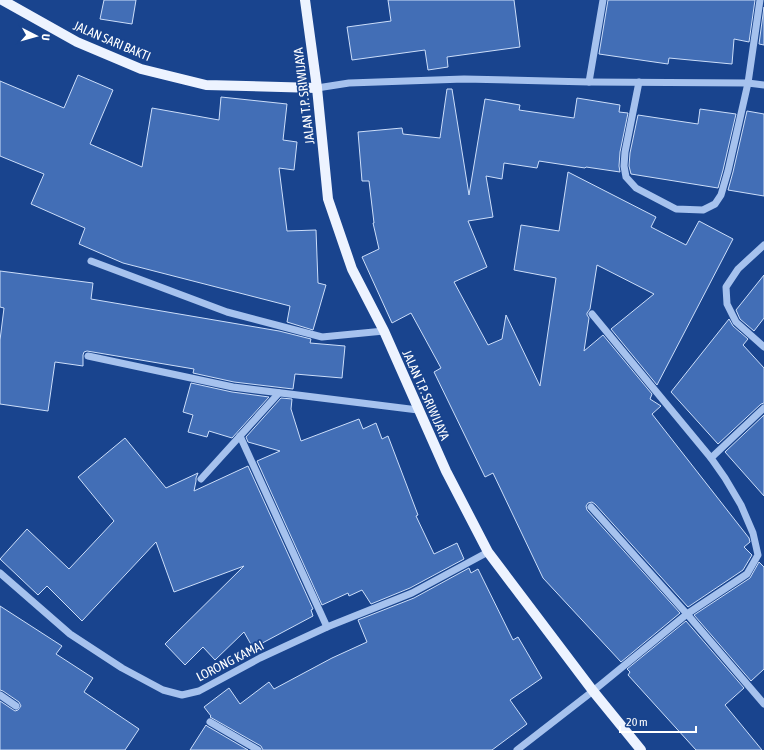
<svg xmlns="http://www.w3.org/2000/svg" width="764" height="750" font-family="'Asap Condensed',sans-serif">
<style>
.building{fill:#426eb6;stroke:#ccdefa}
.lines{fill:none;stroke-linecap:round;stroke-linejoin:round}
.minor{stroke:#a6c2ee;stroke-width:7}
.major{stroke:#edf3ff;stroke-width:10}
.labels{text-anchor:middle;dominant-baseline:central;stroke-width:3.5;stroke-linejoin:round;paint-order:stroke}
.street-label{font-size:13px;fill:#fff;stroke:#19448e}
</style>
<rect width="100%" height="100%" fill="#19448e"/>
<g class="building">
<polygon points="104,0 136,0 132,24 100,19"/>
<polygon points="388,0 514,0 520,47 447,57 448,67 428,70 425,50 352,60 347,27 391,21"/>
<polygon points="608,0 755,0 749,42 734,39 732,64 669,58 668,64 599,54"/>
<polygon points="764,7 764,45 759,44"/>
<polygon points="78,75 113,90 90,144 142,167 152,108 219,120 221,97 287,104 283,140 297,142 294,170 279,168 287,231 316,230 318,283 326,285 313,330 287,322 290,306 123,263 79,244 85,228 31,204 44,174 0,156 0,81 64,108"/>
<polygon points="447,89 452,89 469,195 485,99 520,105 519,110 574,118 577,98 620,105 619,112 628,113 620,152 619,166 620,172 586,167 585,168 539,161 537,168 504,163 502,179 486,176 493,217 468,221 487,267 454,282 488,345 502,339 506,315 540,386 556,278 514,270 521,225 559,231 568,172 656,217 651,227 686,245 699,221 733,239 657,385 611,329 654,294 597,265 590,309 587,313 587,315 589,318 584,351 603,335 652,394 650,399 661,406 652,414 749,538 750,542 744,547 752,555 743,570 688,607 595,504 592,502 588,503 586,506 587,510 680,613 621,662 543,578 493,473 485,477 434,372 441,368 411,313 392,323 362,257 379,249 373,223 374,223 369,181 362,181 358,132 402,128 403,134 440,138"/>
<polygon points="700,109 736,114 723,170 718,188 631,174 629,166 630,153 638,115 698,124"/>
<polygon points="747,111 764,114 764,196 728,190 733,172"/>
<polygon points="0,271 93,283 91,299 279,331 311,339 310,343 345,346 342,378 295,374 293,389 234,382 193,373 194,369 87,351 84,352 83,355 83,366 55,362 48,411 0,404 0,340 4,308 0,307"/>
<polygon points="764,275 764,318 754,331 740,319 736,310"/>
<polygon points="729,319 733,326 748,339 743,345 764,368 764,403 761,404 718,444 671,392"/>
<polygon points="191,383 232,392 269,397 232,438 209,431 207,437 188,432 193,415 183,412"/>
<polygon points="281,398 292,399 291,409 301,441 359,419 363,429 376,423 382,439 388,436 418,515 416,516 434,554 457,543 464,559 410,588 371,604 362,590 349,596 348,593 322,605 257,461 280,451 248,442 246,437"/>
<polygon points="764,415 764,496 725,452"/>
<polygon points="125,438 166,488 198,473 196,478 196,481 194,491 248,466 313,609 311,610 313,616 253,648 244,632 215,660 203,647 185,665 165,644 244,566 174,592 156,542 82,621 47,586 38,595 0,559 27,529 69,569 114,521 78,477"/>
<polygon points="759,562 764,567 764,669 751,681 694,615 750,578"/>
<polygon points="469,568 471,573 478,569 513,640 518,637 542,678 510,700 527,724 492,750 263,750 261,746 210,717 211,716 204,707 229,688 240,704 269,682 274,689 332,658 367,642 358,620 414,598"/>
<polygon points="0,606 62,646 56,654 93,678 84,692 139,729 125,750 0,750 0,701 15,711 18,710 21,706 19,702 3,691 0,690"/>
<polygon points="686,621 744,688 725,705 762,750 696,750 628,675 630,672 627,669"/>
<polygon points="206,725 207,726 248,750 190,750"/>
</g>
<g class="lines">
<g class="minor">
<polyline points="589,82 603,0"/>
<polyline points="639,82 625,152 624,166 626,177 636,188 676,209 703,210 715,204 721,195 728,171 748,83 760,0"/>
<polyline points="317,88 349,83 464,79 589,82 748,83 764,85"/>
<polyline points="764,245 738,269 726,287 727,304 736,322 764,347"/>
<polyline points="91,261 227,312 322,337 384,331"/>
<polyline points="592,314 711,458"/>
<polyline points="88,356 233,387 418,410"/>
<polyline points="240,436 327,627"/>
<polyline points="201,479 279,393"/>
<polyline points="591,507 687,614 764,704"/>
<polyline points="0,573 70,634 122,668 163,690 182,695 199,691 260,658 327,627 412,593 488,552"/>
<polyline points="0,695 16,706"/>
<polyline points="210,722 258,750"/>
<polyline points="517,750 593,691 687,614 747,574 758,555 753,533 741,505 725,478 711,458 764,408"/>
</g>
<g class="major">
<polyline points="2,0 77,42 141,69 206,85 317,88"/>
<polyline points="305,0 317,88 328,199 352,269 384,331 446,471 488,552 593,691 641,750"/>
</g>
</g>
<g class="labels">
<g class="street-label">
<text transform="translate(112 41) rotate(23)">JALAN SARI BAKTI</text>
<text transform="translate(304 96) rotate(-97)">JALAN T.P. SRIWIJAYA</text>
<text transform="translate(426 395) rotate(66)">JALAN T.P. SRIWIJAYA</text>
<text transform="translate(230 661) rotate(-27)">LORONG KAMAI</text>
</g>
</g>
<g transform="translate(36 36) rotate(96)" stroke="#19448e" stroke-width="3" paint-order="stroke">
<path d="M0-3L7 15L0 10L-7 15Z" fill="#ffffff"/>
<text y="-6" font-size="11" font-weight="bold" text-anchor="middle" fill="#ffffff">U</text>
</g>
<path d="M620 726v6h76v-6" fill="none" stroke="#ffffff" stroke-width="2"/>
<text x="626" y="726" font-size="12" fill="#ffffff" stroke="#19448e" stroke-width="3" paint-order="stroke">20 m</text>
</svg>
